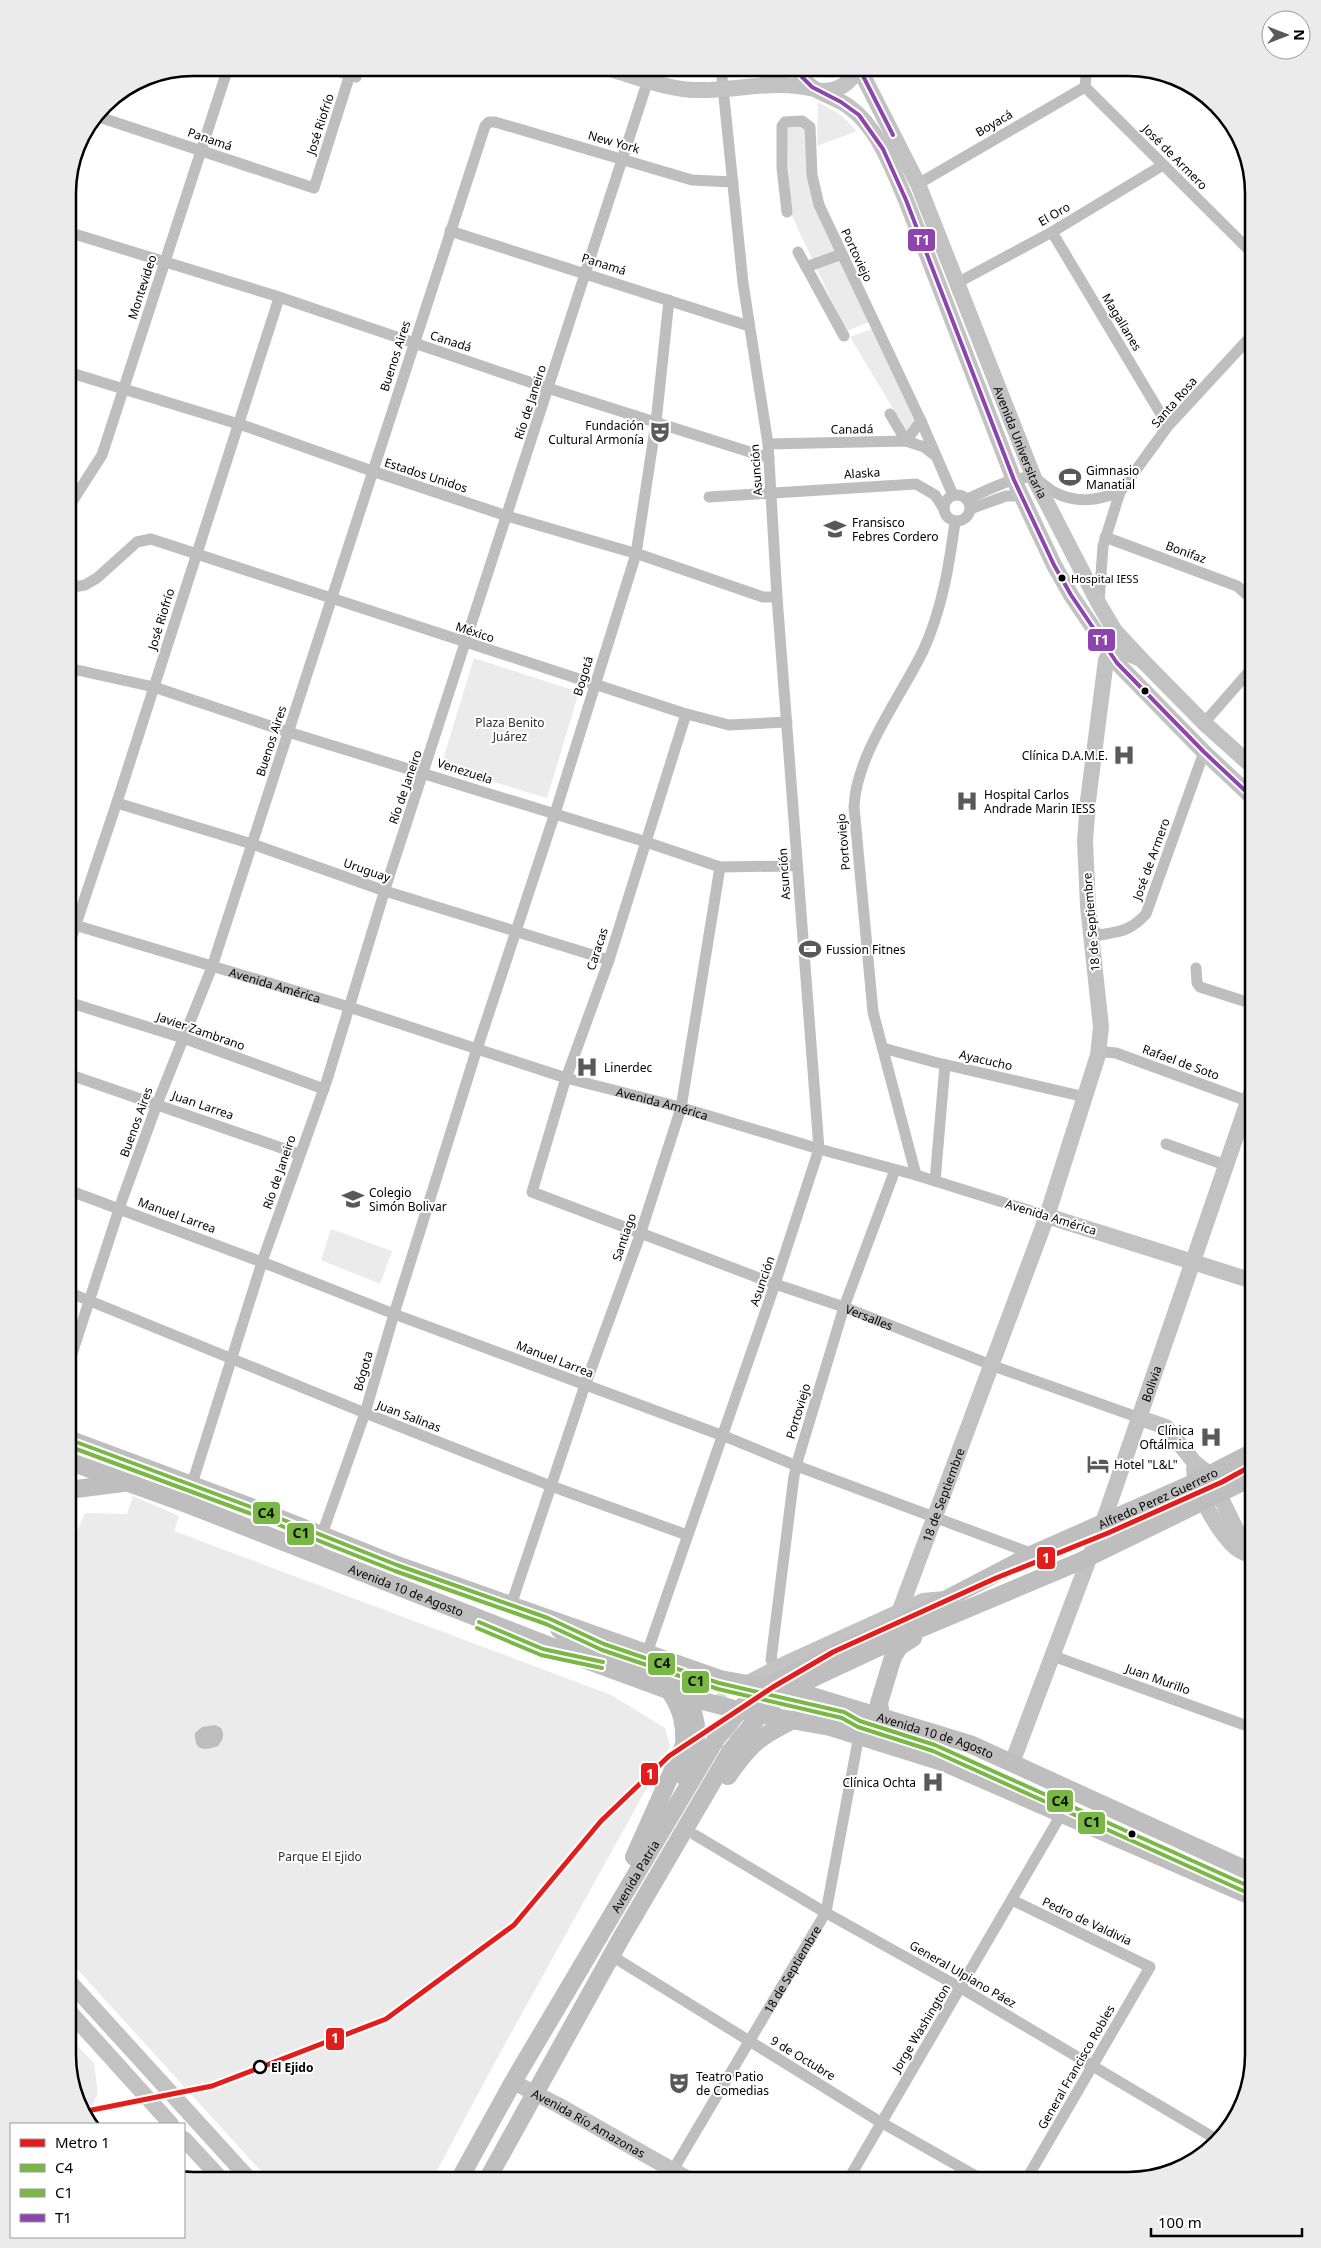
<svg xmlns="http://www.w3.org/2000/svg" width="1321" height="2248" font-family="'Noto Sans',sans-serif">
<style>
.green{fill:#ebebeb}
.water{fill:#bdbdbd}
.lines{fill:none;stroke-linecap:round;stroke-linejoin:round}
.primary-tunnel{stroke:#d9d9d9;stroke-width:18;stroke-dasharray:18 9;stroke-linecap:butt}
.street{stroke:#bebebe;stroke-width:11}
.secondary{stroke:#c2c2c2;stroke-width:16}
.primary{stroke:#bebebe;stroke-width:18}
.bus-1-casing{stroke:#fff;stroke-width:8}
.bus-2-casing{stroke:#fff;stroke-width:8}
.bus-3-casing{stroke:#fff;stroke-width:8}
.bus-1{stroke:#7ab846;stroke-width:4}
.bus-2{stroke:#7ab846;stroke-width:4}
.bus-3{stroke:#8e44ad;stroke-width:4}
.metro-1-casing{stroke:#fff;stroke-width:9}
.metro-1{stroke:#e31d1b;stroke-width:5}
.bus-dot{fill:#000;stroke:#fff;stroke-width:2}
.stop-dot{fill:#fff;stroke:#000;stroke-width:2.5}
.labels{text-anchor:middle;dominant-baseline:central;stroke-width:4;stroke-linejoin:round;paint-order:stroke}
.bus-label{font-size:11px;fill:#000;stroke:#fff;text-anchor:start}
.street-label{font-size:12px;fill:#000;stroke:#fff}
.poi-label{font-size:12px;fill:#000;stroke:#fff;text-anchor:start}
.park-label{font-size:12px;fill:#313131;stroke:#fff}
.stop-label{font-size:12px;font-weight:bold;fill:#000;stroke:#fff;text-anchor:start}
.rim{fill:none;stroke:#000;stroke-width:2.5}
.line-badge{stroke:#fff;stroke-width:2}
.badge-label{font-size:14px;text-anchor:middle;font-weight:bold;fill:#fff}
.pale-badge-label{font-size:14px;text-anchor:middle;font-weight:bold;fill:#111}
</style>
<rect width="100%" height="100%" fill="#fff"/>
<g class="green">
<path d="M807,68h38l-11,10c-12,0 -20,-1 -27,-10z"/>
<polygon points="818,102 841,115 857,131 817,146"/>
<polygon points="790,125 801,126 806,129 809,175 870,322 846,331 791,214 786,128"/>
<polygon points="874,328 918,423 907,432 850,337"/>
<polygon points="474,658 579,692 547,798 441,766"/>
<path d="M68,784c15,20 7,44 0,66z"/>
<polygon points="331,1229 392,1251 380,1284 321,1260"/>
<polygon points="133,1496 179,1516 174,1531 611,1695 665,1728 670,1746 494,2064 432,2180 269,2180 68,1959 68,1552 85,1513 127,1514"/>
<polygon points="68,2036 94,2063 98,2094 86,2117 80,2110 68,2055"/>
</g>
<path class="water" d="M215,1725l6,3c4,8 2,11 -3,18 -14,5 -24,5 -23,-13l7,-6z"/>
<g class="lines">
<polyline class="primary-tunnel" points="691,1684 713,1693 723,1707 729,1730 721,1749"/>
<g class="street">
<polyline points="328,68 356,77"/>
<polyline points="1081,68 1086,76 1085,87 1253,254"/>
<polyline points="96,116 314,188 352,68"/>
<polyline points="918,184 1085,87"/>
<polyline points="787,212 782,168 782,126 785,122 802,121 810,127 812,175 819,205 921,421 953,495"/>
<polyline points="450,231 749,326"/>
<polyline points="68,232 276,296 541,386 769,458"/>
<polyline points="1052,232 1168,426"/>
<polyline points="798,252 844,336"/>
<polyline points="806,267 842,254"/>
<polyline points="957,283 1052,232 1163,165"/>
<polyline points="68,372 245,426 372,471 507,516 641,555 763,597 777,597"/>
<polyline points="890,414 906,441"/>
<polyline points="906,441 921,421"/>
<polyline points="768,444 906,441 924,447 936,456"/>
<circle cx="957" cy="508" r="13"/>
<polyline points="709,497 916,484 935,495 944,509"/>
<path d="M967,499c16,-6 49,-25 66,-21 9,3 15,12 23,15 22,11 42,7 64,-1"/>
<polyline points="68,508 102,455 228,68"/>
<polyline points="970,509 1006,496 1022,496"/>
<polyline points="1105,537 1237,586 1253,600"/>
<polyline points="68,588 85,585 97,578 137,542 151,539 683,713 729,725 787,722"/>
<polyline points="1099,602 1103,546 1120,492 1168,426 1253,334"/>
<polyline points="68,668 154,687 288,732 643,841 720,867 790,866 797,862"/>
<path id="s1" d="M686,714l-77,246 -44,121 -33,111 243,92 69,23 155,61 141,50"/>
<polyline points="1204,723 1253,667"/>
<polyline points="117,803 252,844 385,891 609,960"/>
<path id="s2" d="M68,923l281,84 217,71 110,28 143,43 97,26 131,41"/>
<path d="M1090,928l10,7c22,-4 30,-4 46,-21l58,-162"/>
<polyline points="68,948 118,799 279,298"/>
<polyline points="1196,968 1197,983 1200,987 1253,1004"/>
<polyline points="68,1002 183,1038 324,1089"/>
<polyline points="883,1048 934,1062 1085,1097"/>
<polyline points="1098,1055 1106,1052 1116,1053 1253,1103"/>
<polyline points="68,1074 299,1154"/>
<polyline points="1166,1144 1228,1166"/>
<path d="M916,1175l-43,-163 -19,-205c2,-52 46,-109 69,-156 19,-41 26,-85 32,-129"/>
<polyline points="935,1181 945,1065"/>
<polyline points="68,1190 262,1262 394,1314 729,1438 797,1466 1033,1554"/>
<polyline points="68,1292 365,1413 551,1486 687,1535"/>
<polyline points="68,1366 122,1200 157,1104 212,967 485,126 489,122 495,122 692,180 733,182"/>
<polyline points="186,1503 264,1256 327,1080 387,883 648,80"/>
<polyline points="315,1554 365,1413 394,1314 475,1055 557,807 636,554 656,422 669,300"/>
<polyline points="511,1605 583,1391 639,1238 681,1108 720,867"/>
<polyline points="647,1653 775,1284 819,1149 777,597 768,444 743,283 721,68"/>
<polyline points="1053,1656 1253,1728"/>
<polyline points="778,1667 771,1660 794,1476 799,1456 844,1307 895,1170"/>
<polyline points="695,1835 821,1910 961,1988 1216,2139"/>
<polyline points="1012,1900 1150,1967 1026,2180"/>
<polyline points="612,1956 877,2120 983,2180"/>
<path id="s3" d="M667,2180l159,-268 33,-177"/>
<polyline points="848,2180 1062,1813"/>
</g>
<g class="secondary">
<path d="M606,68c27,7 62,22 90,22 43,1 75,-11 119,-1"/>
<path d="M798,68c6,23 33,26 50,38 30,21 44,62 58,94l108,280 40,85 17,30 46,68 87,89 49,46"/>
<path id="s4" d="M859,68l59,116 116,294 65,126 16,27 26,28 63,64 49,44"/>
<polyline points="765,84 784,68"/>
<path d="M819,91c19,1 30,-7 40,-23"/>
<polyline points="1047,1216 1253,1281"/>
<polyline points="1140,1418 1166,1427 1194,1462 1209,1474 1237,1531 1253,1541"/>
<path d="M1194,1469c2,24 24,63 42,79 5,4 12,6 17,9"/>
<path id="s5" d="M894,1626l153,-410 51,-161 3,-28 -13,-121 -3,-65 3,-40 18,-141 4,-6h19l12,5"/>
<polyline points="746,1684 787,1663 910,1607 923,1601 945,1599"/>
<path id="s6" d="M1012,1763l95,-252 146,-424"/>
<polyline points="68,1980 250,2180"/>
<polyline points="68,2010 171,2124"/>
<path id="s7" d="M513,2082l45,23 132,75"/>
<polyline points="184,2139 222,2180"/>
</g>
<g class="primary">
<path id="s8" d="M68,1439l183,68 146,58 323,114 89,16 161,49 283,129"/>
<path id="s9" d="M68,1461l119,43 391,153 109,40 55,14 88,16 115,36 308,134"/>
<polyline points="68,1490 123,1483"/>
<path d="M559,1629c24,25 97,43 132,55"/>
<polyline points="881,1716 879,1703 893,1657 899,1647 913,1638"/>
<path d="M683,1776c16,-28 18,-50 4,-79"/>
<path d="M728,1776c23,-33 31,-39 67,-57"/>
<path d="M634,1857l50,-112c1,-20 -2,-35 -13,-52"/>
<path id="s10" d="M459,2180l54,-98 203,-343 27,-33 31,-23 119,-56 140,-73 156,-69 64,-33"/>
<polyline points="487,2180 620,1940 730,1752 758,1717 783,1694 817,1676 905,1635 1081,1561 1253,1477"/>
</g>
<g class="bus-1-casing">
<g id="bus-1">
<polyline points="68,1439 251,1507 397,1565 548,1618 604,1644 719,1683 844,1712 860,1721 935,1745 1253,1888"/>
<polyline points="479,1622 543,1649 603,1662"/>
</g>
</g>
<g class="bus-2-casing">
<g id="bus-2">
<polyline points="68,1446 249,1513 395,1571 546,1624 602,1650 718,1689 842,1718 858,1727 933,1751 1250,1894"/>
<polyline points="477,1628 541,1655 602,1668"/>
</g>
</g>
<g class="bus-3-casing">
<g id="bus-3">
<polyline points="798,68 801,76 812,87 841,102 859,115 883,149 906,200 1014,480 1054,565 1071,595 1117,663 1204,752 1253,798"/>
<polyline points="859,68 893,135"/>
</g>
</g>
<use href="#bus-1" class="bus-1"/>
<use href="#bus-2" class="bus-2"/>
<use href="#bus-3" class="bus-3"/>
<g class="metro-1-casing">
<polyline id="metro-1" points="82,2112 212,2086 386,2019 514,1925 601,1821 669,1756 773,1687 833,1652 996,1578 1108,1533 1222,1482 1253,1465"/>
</g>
<use href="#metro-1" class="metro-1"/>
</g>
<defs>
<g id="theatre-bare" transform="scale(1.725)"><path d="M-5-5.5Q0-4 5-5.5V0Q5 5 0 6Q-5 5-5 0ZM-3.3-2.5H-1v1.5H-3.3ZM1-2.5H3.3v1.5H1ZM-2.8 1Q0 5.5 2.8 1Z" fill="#595959" stroke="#fff" stroke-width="2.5" paint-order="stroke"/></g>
<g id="stadium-bare" transform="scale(1.725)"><path d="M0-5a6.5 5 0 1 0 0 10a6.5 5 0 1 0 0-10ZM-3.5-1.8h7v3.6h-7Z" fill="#595959" stroke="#fff" stroke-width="2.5" paint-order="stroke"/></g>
<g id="university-bare" transform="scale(1.725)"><path d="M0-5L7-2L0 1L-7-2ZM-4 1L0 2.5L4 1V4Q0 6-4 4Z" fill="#595959" stroke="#fff" stroke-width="2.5" paint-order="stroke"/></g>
<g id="hospital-bare" transform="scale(1.725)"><path d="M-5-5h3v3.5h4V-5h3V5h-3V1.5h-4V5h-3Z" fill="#595959" stroke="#fff" stroke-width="2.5" paint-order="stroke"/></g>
<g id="hotel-bare" transform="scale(1.725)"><path d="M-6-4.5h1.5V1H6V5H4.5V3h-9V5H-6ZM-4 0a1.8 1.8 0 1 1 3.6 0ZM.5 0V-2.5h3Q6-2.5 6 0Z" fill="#595959" stroke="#fff" stroke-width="2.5" paint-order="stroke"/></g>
</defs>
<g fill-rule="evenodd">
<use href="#theatre-bare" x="660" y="432"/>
<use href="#stadium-bare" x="1070" y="477"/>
<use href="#university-bare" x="835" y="529"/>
<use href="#hospital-bare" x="1124" y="755"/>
<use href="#hospital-bare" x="967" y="801"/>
<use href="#stadium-bare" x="810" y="949"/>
<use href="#hospital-bare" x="587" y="1067"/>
<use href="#university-bare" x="353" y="1199"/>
<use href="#hospital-bare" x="1211" y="1437"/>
<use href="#hotel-bare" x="1098" y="1464"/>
<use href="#hospital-bare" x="933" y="1782"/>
<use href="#theatre-bare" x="679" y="2083"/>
</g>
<g class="bus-dot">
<circle cx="1062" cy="578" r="4.5"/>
<circle cx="1145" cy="691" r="4.5"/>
<circle cx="1132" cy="1834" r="4.5"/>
</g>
<circle class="stop-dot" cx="260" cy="2067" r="6"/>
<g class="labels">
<g class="bus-label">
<text x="1071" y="578">Hospital IESS</text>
</g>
<g class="street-label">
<text transform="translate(994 123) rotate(-30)">Boyacá</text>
<text transform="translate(320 124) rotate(-72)">José Riofrío</text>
<text transform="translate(210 139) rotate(19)">Panamá</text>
<text transform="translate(614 142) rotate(16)">New York</text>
<text transform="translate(1175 157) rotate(45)">José de Armero</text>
<text transform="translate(1054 214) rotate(-30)">El Oro</text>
<text transform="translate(857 255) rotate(65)">Portoviejo</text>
<text transform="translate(604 264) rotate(18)">Panamá</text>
<text transform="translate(142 287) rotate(-72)">Montevideo</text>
<text transform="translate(1122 322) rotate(59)">Magallanes</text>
<text transform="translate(451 341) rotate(18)">Canadá</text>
<text transform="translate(395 356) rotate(-72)">Buenos Aires</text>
<text transform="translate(530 402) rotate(-72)">Río de Janeiro</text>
<text transform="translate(1174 402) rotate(-49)">Santa Rosa</text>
<text transform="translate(852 429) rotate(-1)">Canadá</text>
<text stroke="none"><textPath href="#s4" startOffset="408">Avenida Universitaria</textPath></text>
<text transform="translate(756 470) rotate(-94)">Asunción</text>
<text transform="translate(862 473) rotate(-4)">Alaska</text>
<text transform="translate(426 475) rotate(18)">Estados Unidos</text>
<text transform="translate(1186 552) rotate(20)">Bonifaz</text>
<text transform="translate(161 619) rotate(-73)">José Riofrío</text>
<text transform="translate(475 632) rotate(18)">México</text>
<text transform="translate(583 676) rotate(-73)">Bogotá</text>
<text transform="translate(271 741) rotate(-72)">Buenos Aires</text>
<text transform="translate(465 771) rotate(18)">Venezuela</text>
<text transform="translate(405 787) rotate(-71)">Río de Janeiro</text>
<text transform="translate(843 842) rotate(-95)">Portoviejo</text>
<text transform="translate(1151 859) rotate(-70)">José de Armero</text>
<text transform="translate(367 870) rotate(19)">Uruguay</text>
<text transform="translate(784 874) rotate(-94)">Asunción</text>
<text transform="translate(1091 922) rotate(-95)">18 de Septiembre</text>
<text transform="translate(597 949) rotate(-72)">Caracas</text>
<text stroke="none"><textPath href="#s2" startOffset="216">Avenida América</textPath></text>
<text transform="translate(201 1031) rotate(19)">Javier Zambrano</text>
<text transform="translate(986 1060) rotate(13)">Ayacucho</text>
<text transform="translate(1181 1062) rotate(20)">Rafael de Soto</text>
<text stroke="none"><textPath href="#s2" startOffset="621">Avenida América</textPath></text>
<text transform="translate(203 1105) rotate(19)">Juan Larrea</text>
<text transform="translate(136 1122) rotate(-70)">Buenos Aires</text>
<text transform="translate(279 1172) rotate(-71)">Río de Janeiro</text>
<text transform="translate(177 1215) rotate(20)">Manuel Larrea</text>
<text transform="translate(1051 1217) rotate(17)">Avenida América</text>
<text transform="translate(624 1237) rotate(-71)">Santiago</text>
<text transform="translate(762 1281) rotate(-71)">Asunción</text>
<text stroke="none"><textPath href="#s1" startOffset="862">Versalles</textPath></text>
<text transform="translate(555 1359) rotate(21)">Manuel Larrea</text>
<text transform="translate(363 1371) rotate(-74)">Bógota</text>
<text stroke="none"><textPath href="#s6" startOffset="404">Bolivia</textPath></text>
<text transform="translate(798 1411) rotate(-73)">Portoviejo</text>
<text transform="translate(409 1416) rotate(21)">Juan Salinas</text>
<text stroke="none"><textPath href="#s5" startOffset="140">18 de Septiembre</textPath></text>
<text stroke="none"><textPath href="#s10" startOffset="1018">Alfredo Perez Guerrero</textPath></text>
<text stroke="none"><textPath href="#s9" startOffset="362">Avenida 10 de Agosto</textPath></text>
<text transform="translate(1158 1679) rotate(20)">Juan Murillo</text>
<text stroke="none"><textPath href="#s8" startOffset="918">Avenida 10 de Agosto</textPath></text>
<text stroke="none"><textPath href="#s10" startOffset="351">Avenida Patria</textPath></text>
<text transform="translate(1087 1921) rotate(25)">Pedro de Valdivia</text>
<text stroke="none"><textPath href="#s3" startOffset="245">18 de Septiembre</textPath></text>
<text transform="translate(963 1974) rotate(30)">General Ulpiano Páez</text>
<text transform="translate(921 2028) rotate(-59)">Jorge Washington</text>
<text transform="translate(803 2058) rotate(31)">9 de Octubre</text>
<text transform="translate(1076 2067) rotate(-60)">General Francisco Robles</text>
<text stroke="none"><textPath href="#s7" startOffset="86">Avenida Río Amazonas</textPath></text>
</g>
<g class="poi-label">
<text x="644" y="425" text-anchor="end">Fundación<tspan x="644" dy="14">Cultural Armonía</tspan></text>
<text x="1086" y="470">Gimnasio<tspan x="1086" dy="14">Manatial</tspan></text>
<text x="852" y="522">Fransisco<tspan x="852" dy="14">Febres Cordero</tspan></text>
<text x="1108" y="755" text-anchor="end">Clínica D.A.M.E.</text>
<text x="984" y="794">Hospital Carlos<tspan x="984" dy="14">Andrade Marin IESS</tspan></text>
<text x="826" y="949">Fussion Fitnes</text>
<text x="604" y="1067">Linerdec</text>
<text x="369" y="1192">Colegio<tspan x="369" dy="14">Simón Bolivar</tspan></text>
<text x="1194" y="1430" text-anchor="end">Clínica<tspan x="1194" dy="14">Oftálmica</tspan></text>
<text x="1114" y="1464">Hotel "L&amp;L"</text>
<text x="916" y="1782" text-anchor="end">Clínica Ochta</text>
<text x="696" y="2076">Teatro Patio<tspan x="696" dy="14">de Comedias</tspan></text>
</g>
<g class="park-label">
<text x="510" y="722">Plaza Benito<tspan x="510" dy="14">Juárez</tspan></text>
<text x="320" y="1856">Parque El Ejido</text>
</g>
<g class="stop-label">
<text x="271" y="2067">El Ejido</text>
</g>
</g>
<path d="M0 0H1321V2248H0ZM193 76H1128A117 117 0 0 1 1245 193V2055A117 117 0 0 1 1128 2172H193A117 117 0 0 1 76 2055V193A117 117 0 0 1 193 76Z" fill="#ebebeb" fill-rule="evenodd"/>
<path class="rim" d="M193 76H1128A117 117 0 0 1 1245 193V2055A117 117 0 0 1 1128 2172H193A117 117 0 0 1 76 2055V193A117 117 0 0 1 193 76Z"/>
<g class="line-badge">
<rect x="907" y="228" width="29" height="24" rx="5" fill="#8e44ad"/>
<rect x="1087" y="628" width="29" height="24" rx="5" fill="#8e44ad"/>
<rect x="252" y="1501" width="29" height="24" rx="5" fill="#7ab846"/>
<rect x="286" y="1522" width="29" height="24" rx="5" fill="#7ab846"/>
<rect x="1036" y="1546" width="20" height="24" rx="5" fill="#e31d1b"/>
<rect x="647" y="1652" width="29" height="24" rx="5" fill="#7ab846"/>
<rect x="681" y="1670" width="29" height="24" rx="5" fill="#7ab846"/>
<rect x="640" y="1762" width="19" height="24" rx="5" fill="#e31d1b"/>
<rect x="1046" y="1789" width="28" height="24" rx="5" fill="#7ab846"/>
<rect x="1077" y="1811" width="29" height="24" rx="5" fill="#7ab846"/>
<rect x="325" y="2027" width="20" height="24" rx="5" fill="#e31d1b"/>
</g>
<g class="badge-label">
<text x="922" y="245">T1</text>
<text x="1101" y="645">T1</text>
<text x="1046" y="1563">1</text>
<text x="650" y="1779">1</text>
<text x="335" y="2043">1</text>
</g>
<g class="pale-badge-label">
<text x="266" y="1518">C4</text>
<text x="301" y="1538">C1</text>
<text x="662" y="1668">C4</text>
<text x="696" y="1686">C1</text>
<text x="1060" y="1806">C4</text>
<text x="1092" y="1827">C1</text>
</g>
<rect x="10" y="2123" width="175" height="115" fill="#ffffff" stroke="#999999"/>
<rect x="20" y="2139" width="25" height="8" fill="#e31d1b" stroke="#999999"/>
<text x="55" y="2148" font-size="15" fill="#000000">Metro 1</text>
<rect x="20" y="2164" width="25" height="8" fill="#7ab846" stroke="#999999"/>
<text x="55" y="2173" font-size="15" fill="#000000">C4</text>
<rect x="20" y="2189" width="25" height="8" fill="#7ab846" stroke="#999999"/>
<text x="55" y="2198" font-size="15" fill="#000000">C1</text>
<rect x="20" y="2214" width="25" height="8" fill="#8e44ad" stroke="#999999"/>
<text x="55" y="2223" font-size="15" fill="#000000">T1</text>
<g transform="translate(1286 35) rotate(90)"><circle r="24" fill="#ffffff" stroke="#999999"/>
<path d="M0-4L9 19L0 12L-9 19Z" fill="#595959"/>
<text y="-8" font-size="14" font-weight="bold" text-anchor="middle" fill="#000000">N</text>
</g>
<path d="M1151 2228v8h151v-8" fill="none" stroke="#000000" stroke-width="2.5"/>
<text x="1158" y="2228" font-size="15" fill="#000000" stroke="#ffffff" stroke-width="4" paint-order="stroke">100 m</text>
</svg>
